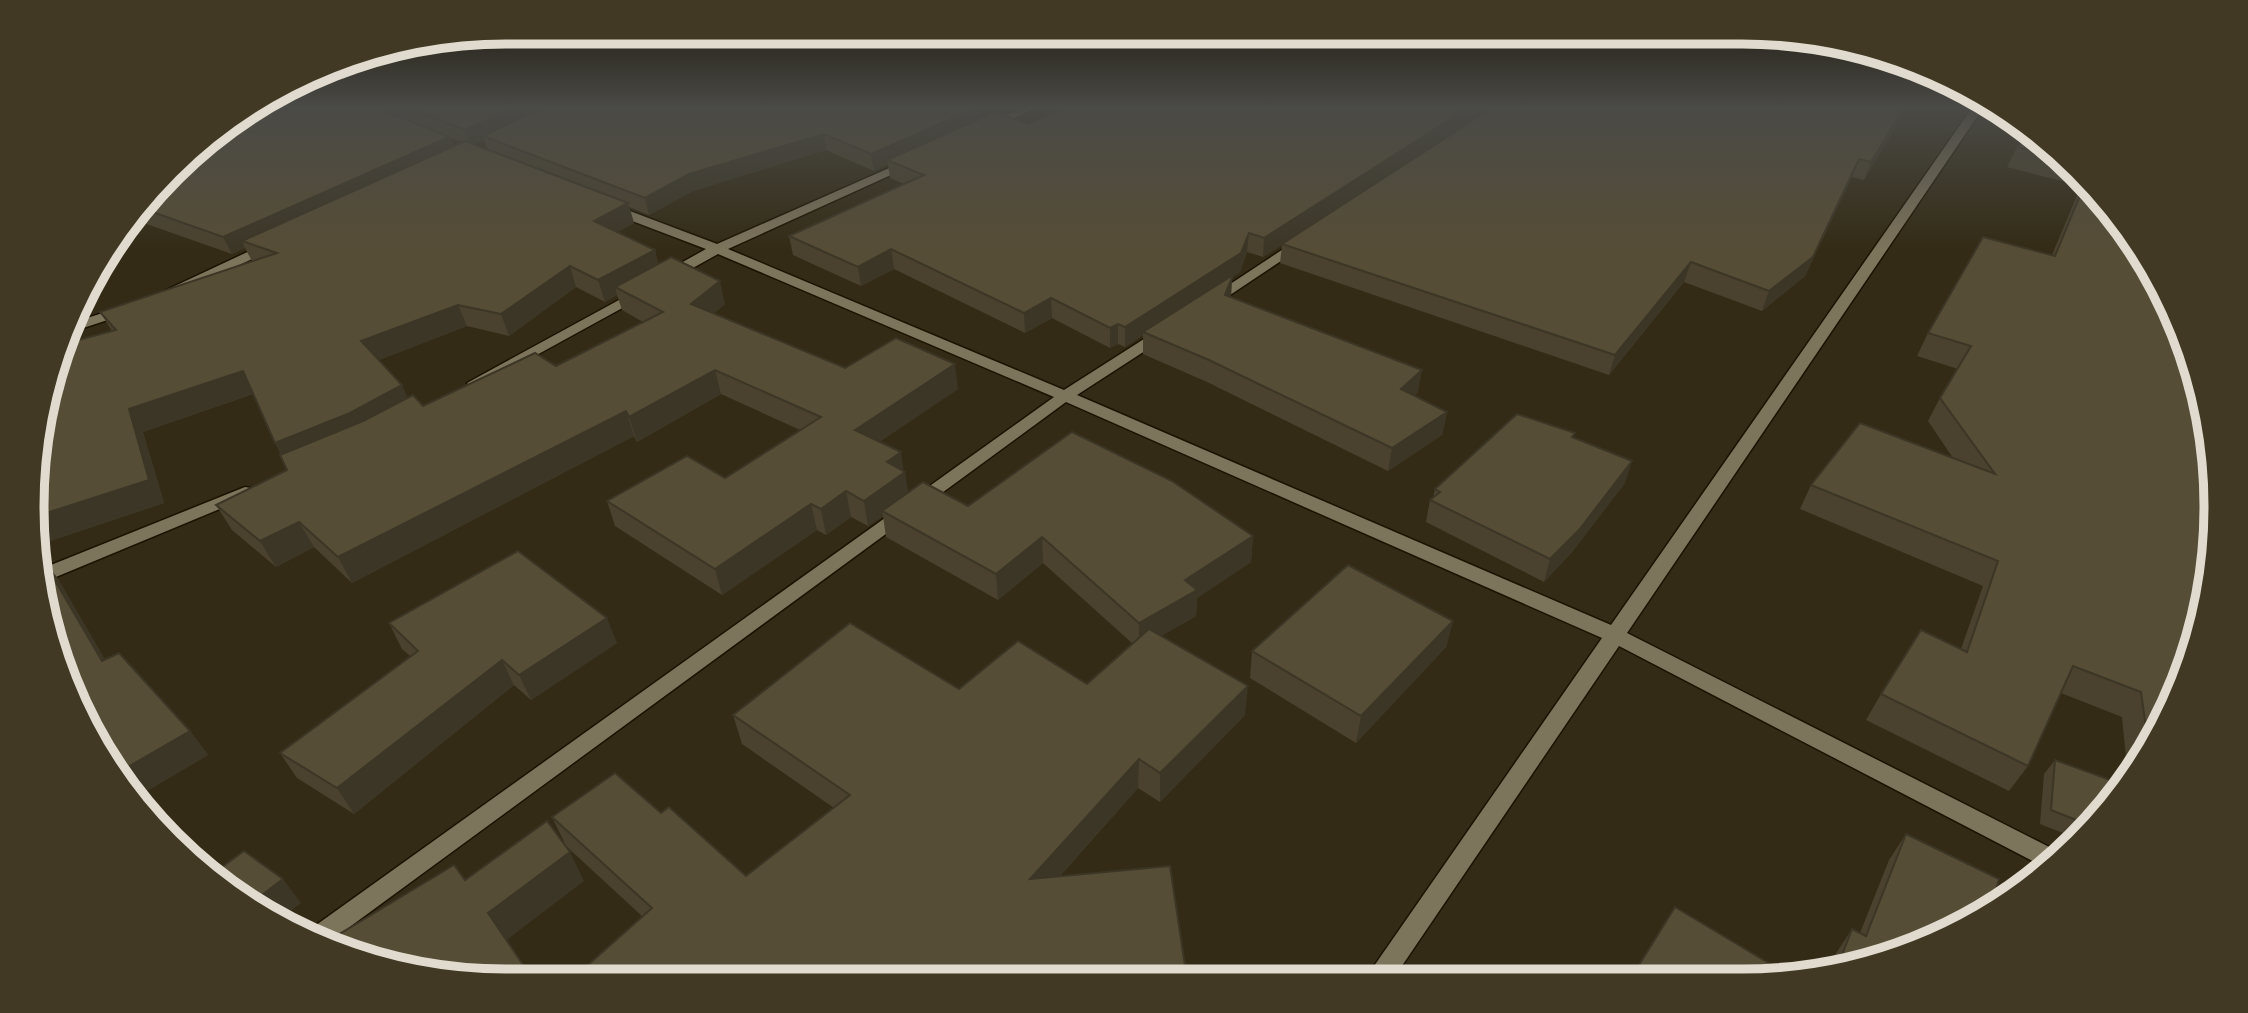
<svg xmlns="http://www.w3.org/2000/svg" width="2248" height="1013" font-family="'Alegreya Sans',sans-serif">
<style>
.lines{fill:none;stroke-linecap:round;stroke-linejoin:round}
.street-casing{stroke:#1b1301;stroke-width:3}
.street{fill:#7d745c;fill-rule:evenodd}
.wall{fill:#4a422e;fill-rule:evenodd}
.shaded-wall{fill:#3c3626}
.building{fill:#564d36;stroke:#3c3626;stroke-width:2}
.rim{fill:none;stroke:#e0dbce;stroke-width:9}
</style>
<rect width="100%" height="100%" fill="#332b15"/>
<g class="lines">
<g class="street-casing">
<g id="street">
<polygon points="1020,108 1035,108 993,129 983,127"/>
<polygon points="1972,108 1983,108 1627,633 2061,853 2046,868 1619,646 1393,979 1365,979 1602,638 1066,402 325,945 305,933 1054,397 718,254 673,279 663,279 663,273 706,249 606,211 606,205 614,205 717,244 905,161 913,161 913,165 728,249 1064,390 1158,330 1168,330 1170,333 1168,336 1077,395 1611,625"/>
<polygon points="1300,238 1305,239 1305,245 1218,303 1213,304 1206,300"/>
<polygon points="271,241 276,242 276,248 174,295 164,295 162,292"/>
<polygon points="641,288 648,292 646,295 480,386 470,386 467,383"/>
<polygon points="124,306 131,310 129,313 71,332 75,322"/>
<polygon points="245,487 251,488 254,492 251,496 39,584 36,571"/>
</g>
</g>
<use href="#street" class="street"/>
</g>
<g class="wall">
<path d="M251,108h729v10l48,6 464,-16h415l-43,72 -12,-3 -47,99 -43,35 -78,-29 -75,93 -329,-112 2,-18 -19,12 -16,-5 -7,20 -8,5 -1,20 187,95 -4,4 33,16 -5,23 -54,36 -181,-89 -64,-28v-19l-18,12 -7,-3 -8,4 -58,-30 -27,15 -131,-64 -33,17 -68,-31 -4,-19 115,-52 -14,-6 -2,-14 -14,7 -48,-21 -133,41 -44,24 -20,-8 5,16 -17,9 38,18 3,14 67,40 -11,9 131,55 113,21 -79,53 24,29 5,21 60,14 285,30 -2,26 -54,36 -1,18 -35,20 84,79 -85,87 -22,-14 -78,88 -417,41 -77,-71 -14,-29 109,-4 85,63 88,-68 -92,-64 -9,-29 226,-26 128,-5 46,-40 -90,-81 -45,37 -112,-63 -3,-21 -15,10 -17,-9 -25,18 -9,-5 -95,65 -107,-69 -8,-25 118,-23 75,-48 -79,-36 -84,48 -3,-6 -282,147 -38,-36 -38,20 -44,-37 -16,-25 71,-35 -6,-15 -28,-61 -110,38 21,71 -126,42 11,18 -2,1 11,15 47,81 85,71 18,24 -68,40 53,68 -98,-119 -59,-175 5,-155 71,-83 -12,-19 152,-51 -7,-13 -13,6 -97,-34 59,-71zM450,138l12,4 -9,4zM484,140l3,9 -12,-5zM576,287l29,15 12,-7 5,15 21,12 -87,44 -133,40 -15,-8 -29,-38 88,-34 42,10z"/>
<polygon points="2030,132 2077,170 2136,242 2180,688 2133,770 2127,768 2122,717 2061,693 2028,766 2009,791 1866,720 1881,694 1961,649 1983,586 1800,509 1811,485 1953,458 1928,421 1940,398 1958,369 1917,356 1928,333 2052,255 2081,186 2007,167 2017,147"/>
<polygon points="1575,433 1573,438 1625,483 1572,552 1544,582 1426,522 1430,500 1433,498 1435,489"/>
<polygon points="1453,621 1446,647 1356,743 1250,678 1252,651"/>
<polygon points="389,623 617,643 531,700 514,685 354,814 297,778 280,753 410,656 402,649"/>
<polygon points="2055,760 2119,795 2076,838 2040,824 2044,774"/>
<polygon points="1906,834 1992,904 1924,945 1829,971 1835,955 1852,929 1860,933 1889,860"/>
</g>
<g class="shaded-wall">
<polygon points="513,108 553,108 483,136 484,140 471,146 465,130"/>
<polygon points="976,108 980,108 981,123 887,160 888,164 874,171 871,154"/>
<polygon points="1468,108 1492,108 1263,257 1264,238"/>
<polygon points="1904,108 1907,108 1864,180 1871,162"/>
<polygon points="824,134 826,150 693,191 649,215 645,198 689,174"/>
<polygon points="449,137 455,153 242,241 245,248 232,254 223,237"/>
<polygon points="1859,159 1852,177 1805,276 1762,311 1769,291"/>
<polygon points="628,203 634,223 601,242 594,221"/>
<polygon points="1249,233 1247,252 1240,272 1232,277 1231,296 1224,317 1143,332 1143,335 1125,347 1125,327"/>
<polygon points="891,249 894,269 861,286 858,267"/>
<polygon points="655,250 660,271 615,287 617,295 605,302 598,280"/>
<polygon points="1691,262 1684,282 1609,375 1615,355"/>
<polygon points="570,266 576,287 509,336 501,314"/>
<polygon points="720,281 725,304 697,327 691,304"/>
<polygon points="1051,298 1052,318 1025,333 1024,313"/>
<polygon points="458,305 467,326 371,363 361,341"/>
<polygon points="1118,324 1118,344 1110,348 1110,328"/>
<polygon points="955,364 958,389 859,455 855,430"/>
<polygon points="715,370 721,394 637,442 629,417"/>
<polygon points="1422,370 1418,392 1397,412 1401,389"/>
<polygon points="243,371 255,393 143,432 164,503 38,545 49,563 47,564 58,579 120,685 36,569 37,516 129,409"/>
<polygon points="402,385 412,407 287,466 275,443"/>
<polygon points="626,411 634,436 352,583 338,557"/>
<polygon points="1447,412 1442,435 1388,471 1392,448"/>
<polygon points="901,452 904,473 905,472 909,497 882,511 883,516 868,526 864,501 887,462"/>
<polygon points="1632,461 1625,483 1572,552 1544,582 1550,559"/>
<polygon points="846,491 851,517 826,535 821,509"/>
<polygon points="811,504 817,530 722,595 715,569"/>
<polygon points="299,522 314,547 276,567 260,541"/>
<polygon points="1253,536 1251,562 1197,598 1196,616 1139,649 1139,623 1185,580"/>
<polygon points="1042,537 1043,563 998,600 996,574"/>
<polygon points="607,618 617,643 531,700 519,675"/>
<polygon points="1453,621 1446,647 1356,743 1361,716"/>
<polygon points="502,660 514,685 354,814 337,788"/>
<polygon points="1248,686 1245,715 1160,802 1160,773"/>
<polygon points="190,731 208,755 140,795 193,864 121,771"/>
<polygon points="1139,759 1138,788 1032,907 1030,879"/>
<polygon points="570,852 584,881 504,942 488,913"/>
<polygon points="283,879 301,903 281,918 254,901"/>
</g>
<g class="building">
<polygon points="251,108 379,108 449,137 223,237 144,209 194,149"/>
<polygon points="410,108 513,108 465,130"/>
<polygon points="542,108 976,108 871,154 824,134 689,174 645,198 483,136"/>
<polygon points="1064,108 1468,108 1264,238 1249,233 1241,253 1125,327 1118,324 1110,328 1051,298 1024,313 891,249 858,267 789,236 924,175 887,160 995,112 1028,124"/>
<polygon points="1492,108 1904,108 1871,162 1859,159 1813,257 1769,291 1691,262 1615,355 1282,244"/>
<polygon points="2030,132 2063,158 2017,147"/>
<polygon points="465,141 628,203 594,221 655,250 598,280 570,266 501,314 458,305 361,341 402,385 350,413 275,443 243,371 129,409 149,480 37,516 41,414 67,343 116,330 100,312 277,253 242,241"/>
<polygon points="2086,181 2136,242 2180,324 2207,413 2216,506 2207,599 2180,688 2148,743 2141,692 2073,666 2028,766 1881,694 1921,630 1967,652 1998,561 1811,485 1860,423 1995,474 1940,398 1971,346 1928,333 1983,237 2055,256"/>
<polygon points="671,257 720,281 691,304 845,368 896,338 955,364 855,430 901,452 887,462 905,472 864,501 846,491 821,509 811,504 715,569 607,501 687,456 725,478 821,417 715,370 629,417 626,411 338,557 299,522 260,541 216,505 287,470 280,455 363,421 413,395 423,406 535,353 556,366 663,312 615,287"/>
<polygon points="1233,275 1225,295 1422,370 1401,389 1447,412 1392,448 1209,360 1143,332"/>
<polygon points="1517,414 1575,433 1572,437 1632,461 1579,530 1550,559 1430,500 1440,492 1435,489"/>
<polygon points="1072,432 1172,481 1253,536 1185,580 1197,590 1139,623 1042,537 996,574 882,511 923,482 968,506"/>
<polygon points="518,551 607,618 519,675 502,660 337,788 280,753 418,651 389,623"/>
<polygon points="40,555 102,661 119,653 190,731 121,771 176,842 95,744 57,660 36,569 36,557"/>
<polygon points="1348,565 1453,621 1361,716 1252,651"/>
<polygon points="850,623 959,689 1018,641 1087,684 1149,629 1248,686 1160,773 1139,759 1030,879 1170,866 1187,979 570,981 652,908 552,817 615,773 661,813 669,807 746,876 850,795 733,715"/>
<polygon points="2055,760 2124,785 2119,795 2089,825 2051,810"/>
<polygon points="547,821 570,852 488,913 534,981 506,981 413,972 323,944 454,865 465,880"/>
<polygon points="1906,834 1999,879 1992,904 1994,905 1924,945 1837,968 1852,929 1866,936"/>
<polygon points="244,851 283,879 254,901 211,875"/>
<polygon points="1675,907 1792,977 1631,978"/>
<polygon points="1587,966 1605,978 1579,978"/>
</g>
<linearGradient id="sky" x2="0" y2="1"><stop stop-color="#1c180c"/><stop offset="0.43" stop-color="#4a4a46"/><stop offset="1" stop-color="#4a4a46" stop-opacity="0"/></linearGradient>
<rect width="2248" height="250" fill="url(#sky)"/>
<path d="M0 0H2248V1013H0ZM506 44H1742A462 462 0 0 1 2204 506V507A462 462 0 0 1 1742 969H506A462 462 0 0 1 44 507V506A462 462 0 0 1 506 44Z" fill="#413924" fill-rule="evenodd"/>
<path class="rim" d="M506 44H1742A462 462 0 0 1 2204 506V507A462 462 0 0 1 1742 969H506A462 462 0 0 1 44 507V506A462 462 0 0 1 506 44Z"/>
</svg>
